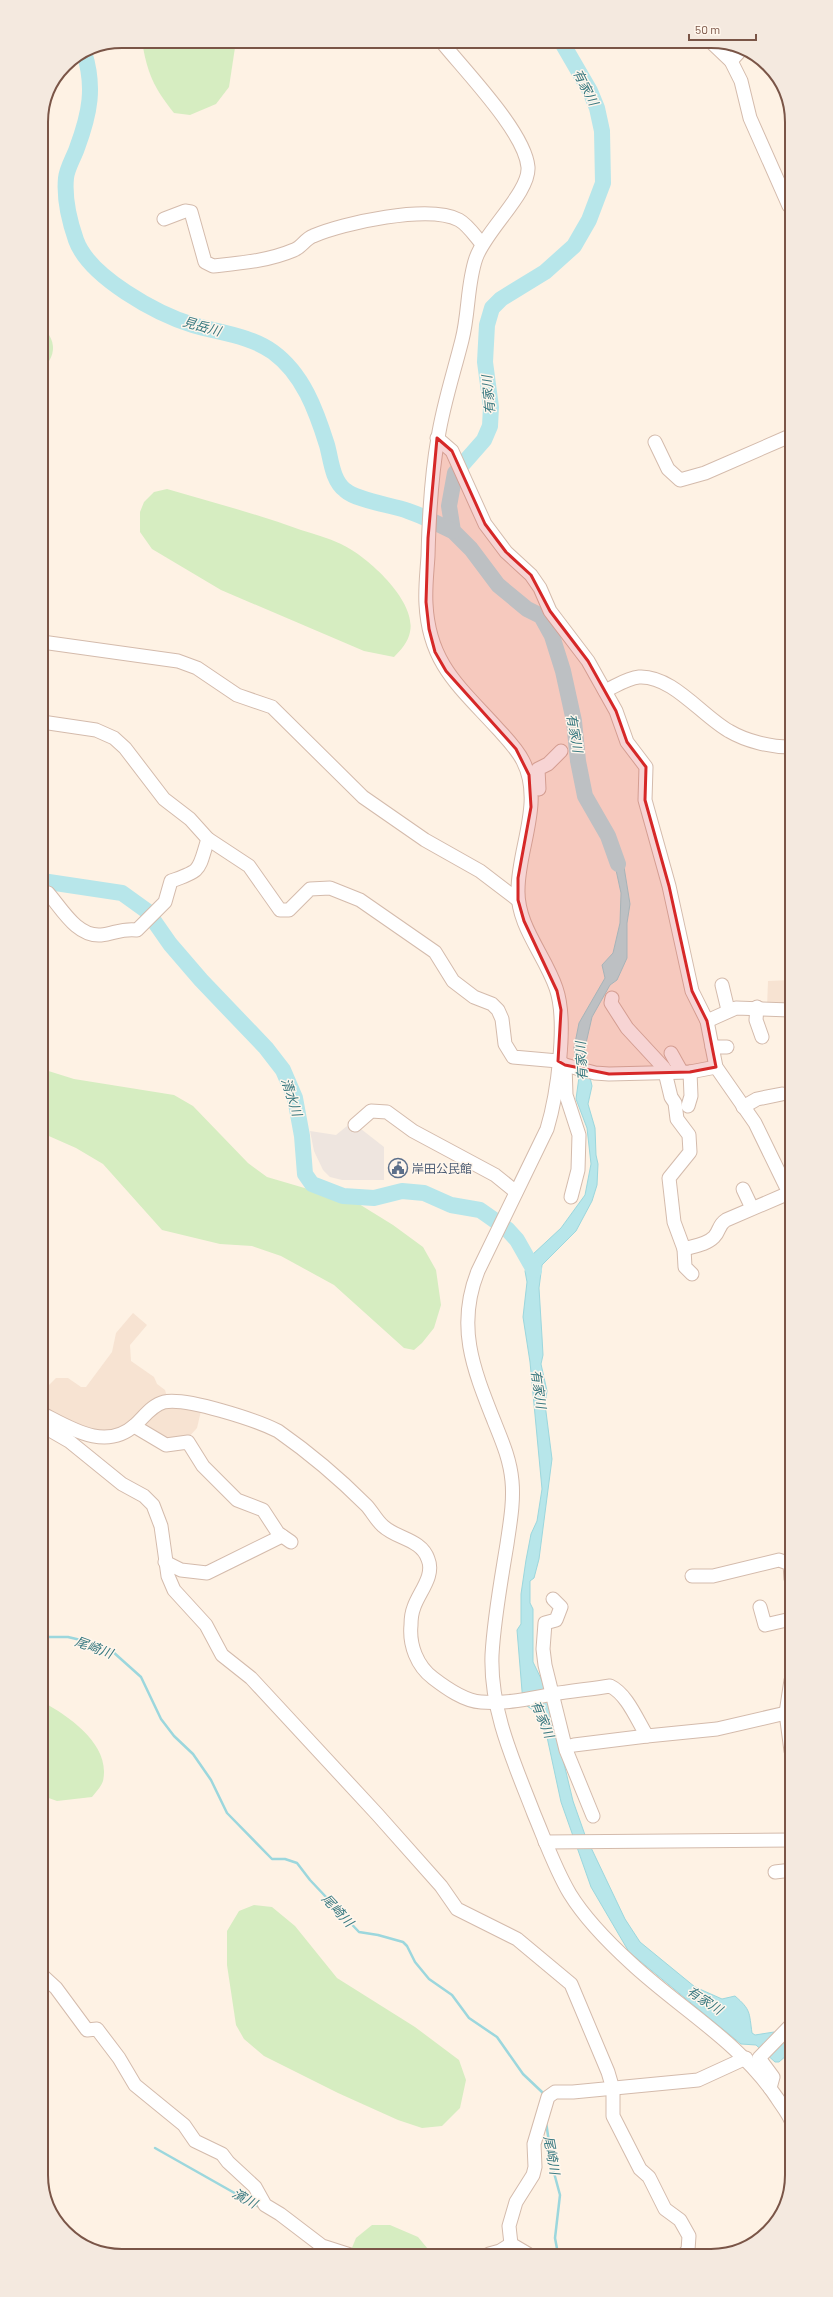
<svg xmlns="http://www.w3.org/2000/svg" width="833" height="2297" font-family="Barlow,'Noto Sans JP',sans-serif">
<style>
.residential{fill:#f7e3d2}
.industrial{fill:#eee5df}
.green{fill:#d6edc1}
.water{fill:#b7e6ea;stroke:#9cd7dd}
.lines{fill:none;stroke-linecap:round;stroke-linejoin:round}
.stream{stroke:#9cd7dd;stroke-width:2.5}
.river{stroke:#b7e6ea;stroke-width:16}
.minor-casing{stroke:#d4bbac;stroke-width:15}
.minor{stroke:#fff;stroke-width:13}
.marked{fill:#d62828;fill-opacity:0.2;stroke:#d62828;stroke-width:3;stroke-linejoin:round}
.labels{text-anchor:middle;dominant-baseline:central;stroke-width:3;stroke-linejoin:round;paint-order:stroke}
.service-label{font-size:12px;fill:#4e5e75;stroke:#fff6ec;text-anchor:start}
.water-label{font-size:13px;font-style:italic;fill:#397980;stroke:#fff6ec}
.rim{fill:none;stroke:#7a5547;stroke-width:2}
</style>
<rect width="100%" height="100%" fill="#fef2e4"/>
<g class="residential">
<polygon points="790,980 790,1008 767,1007 768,981"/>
<polygon points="133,1313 147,1325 130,1345 131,1361 154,1377 157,1384 165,1390 167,1397 130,1424 111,1432 89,1429 73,1421 60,1418 43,1410 43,1391 56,1378 68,1378 81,1387 86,1387 112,1352 116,1333"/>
<polygon points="169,1406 201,1411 197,1428 186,1440 171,1443 139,1426 155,1411"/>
</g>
<polygon class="industrial" points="352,1122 384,1147 384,1180 342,1180 330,1177 323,1170 314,1151 310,1131 336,1135"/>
<g class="green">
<path d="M142,41h94l-7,46 -13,17 -26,11 -16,-2c-20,-25 -27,-40 -32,-72z"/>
<path d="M41,325c16,16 16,30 0,46z"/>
<path d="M167,489c45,13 90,25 134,41 13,4 27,8 40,14 26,12 76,57 69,88 -2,10 -9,18 -16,25l-30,-6 -143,-61 -69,-41 -12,-17v-20l4,-10 10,-10z"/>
<polygon points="42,1069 74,1079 174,1095 193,1106 248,1163 267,1177 359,1204 393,1225 423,1247 436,1270 441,1305 434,1328 422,1343 414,1350 404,1348 334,1285 281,1256 252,1246 220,1244 162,1230 103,1164 76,1148 42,1133"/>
<path d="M43,1702c27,15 68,43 60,79 -2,6 -8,12 -11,16l-35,4 -14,-5z"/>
<polygon points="254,1905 272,1907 295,1926 337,1978 415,2027 459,2060 466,2080 460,2108 442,2126 422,2128 398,2120 338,2093 264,2056 244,2039 236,2025 227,1965 227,1931 239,1911"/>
<polygon points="372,2225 390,2225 418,2237 432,2254 349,2255 356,2238"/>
</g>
<path class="water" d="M608,833l16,34 6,37 -3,19v35l-10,22 -7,5 -18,32 -8,35 8,34 -4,18 7,24 1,27 2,9 -1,21 -5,16 -16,30 -34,34 -3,23 3,49 1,18 -2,9 6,27 -2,13 7,55 -13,100 -5,19 -4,3v22l3,6v53l13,27 27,112 12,34 40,84 15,23 55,45 27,12 13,-3c16,14 14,16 17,37l3,2 19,-3 18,16v14l-5,-7 -8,7h-4l-19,-17 -15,-1 -112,-92 -38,-65 -30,-85 -14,-65 -9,-23 -15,-11 -6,-73 4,-6v-30l5,-34 5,-26 6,-13 5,-32 -12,-127 -7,-45 4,-35 -2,-11 7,-16 29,-27 24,-33 6,-31 -4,-36 -11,-29 3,-22 -5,-29 5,-25 26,-45 -3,-13 11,-12 7,-30 1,-30z"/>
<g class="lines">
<g class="stream">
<polyline points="43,1637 68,1637 89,1642 112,1651 141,1677 161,1719 174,1736 193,1754 211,1780 227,1813 272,1859 285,1859 297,1863 310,1880 359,1932 378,1935 403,1942 407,1946 415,1962 429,1979 452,1995 469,2018 497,2037 523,2074 542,2092 544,2096"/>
<polyline points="546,2122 553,2169 560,2195 555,2238 558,2254"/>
<polyline points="155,2148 261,2208"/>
</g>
<g class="river">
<polyline points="561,41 590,91 597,108 602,131 603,183 589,220 574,246 545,272 501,299 492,308 487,325 485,362 491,407 490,426 484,440 455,473 449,506 453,531 471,549 498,585 527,609 541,616 552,636 563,671 574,721 578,761 585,796 608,836 618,864"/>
<path d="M84,52c11,35 6,61 -7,96 -3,9 -10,20 -11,30 -2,21 3,42 10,62 13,37 81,74 117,85 27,8 56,10 80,27 30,22 43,58 54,93 4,14 5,35 18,45 12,11 48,15 63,21 16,5 31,14 45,20"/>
<polyline points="42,881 122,893 147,911 170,944 201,980 266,1048 283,1070 295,1098 302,1136 305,1174 312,1184 343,1196 374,1198 402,1191 424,1193 451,1205 480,1210 507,1229 517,1240 534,1270"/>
</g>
<g class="minor-casing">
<g id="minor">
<path d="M441,41c23,29 84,91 87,126 2,25 -42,63 -52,91 -9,26 -7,55 -14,82 -8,32 -19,65 -24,98 -7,39 -9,79 -10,118 -1,16 -3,32 -2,48 3,60 34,83 72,125 9,10 19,20 25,32 21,41 -5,87 -5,129 -1,36 27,65 38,98 12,34 1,108 -9,141l-69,142c-22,55 -5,97 16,150 8,20 16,38 18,60 2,21 -2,42 -5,63 -6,37 -13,74 -15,111 -2,56 22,107 42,159 11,26 21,55 36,80 16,26 38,48 61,69 48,45 109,79 146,135 5,8 12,16 15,25"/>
<polyline points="710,41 731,61 741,81 750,118 789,206"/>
<polyline points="731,61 741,50"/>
<path d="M164,219l21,-8 6,1 14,50 8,4c28,-3 55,-5 81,-16 8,-3 11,-11 19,-14 30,-13 116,-32 146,-16 9,5 16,16 23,24"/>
<polyline points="437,438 452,451 485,524 506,552 531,575 540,588 550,611 588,661 616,711 627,742 646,767 645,800 669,886 692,991 707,1021 716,1067 755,1123 791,1197"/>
<polyline points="655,442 668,469 680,480 705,473 790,436"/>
<polyline points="42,642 178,661 197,668 237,695 272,707 363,797 425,840 480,871 518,900"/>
<path d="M605,691c11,-5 22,-13 34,-14 33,-2 63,39 90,54 17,10 41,16 61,16"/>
<polyline points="42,722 96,730 114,738 125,748 164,799 190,819 208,839 249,866 280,910 289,910 310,889 330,888 360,900 435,952 453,981 474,997 492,1004 498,1010 502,1019 505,1044 513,1057 558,1061 565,1065 595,1073 609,1074 690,1072 716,1067"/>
<polyline points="539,789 538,769 548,764 561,751"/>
<path d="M42,891l6,2c14,16 29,44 53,42 13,-1 20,-7 36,-5l28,-28 6,-21c32,-11 27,-11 37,-42"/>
<polyline points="722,985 728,1010"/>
<polyline points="612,998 611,1003 627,1028 664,1068 671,1097 675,1103 677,1119 689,1135 690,1152 669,1178 674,1222 684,1249 685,1267 692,1274"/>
<polyline points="757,1007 756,1020 762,1037"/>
<polyline points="707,1021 736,1008 790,1010"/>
<polyline points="712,1047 727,1047"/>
<polyline points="671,1053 681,1071"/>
<polyline points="565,1065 566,1095 579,1135 578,1170 571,1197"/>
<polyline points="688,1106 691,1096 690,1072"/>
<polyline points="743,1107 757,1099 782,1094"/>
<polyline points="355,1125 371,1111 387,1112 413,1131 495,1175 516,1192"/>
<polyline points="743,1189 752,1208"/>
<path d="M684,1249c9,-3 22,-4 30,-12 6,-6 4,-12 12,-17l63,-27"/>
<path d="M43,1414c29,15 63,37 92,11 9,-8 17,-20 29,-23 22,-5 92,18 114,29 30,21 61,47 88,74 6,6 10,15 17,21 14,13 38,13 45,33 7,17 -9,33 -14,48 -2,5 -3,12 -3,18 -2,20 6,41 22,53 13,10 31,23 48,24 24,2 48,-3 72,-8 18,-3 38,-5 57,-8 17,8 27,34 37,50l70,-7 69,-16"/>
<polyline points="43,1426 69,1441 122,1484 144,1496 153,1505 161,1526 168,1576 174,1590 206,1625 222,1655 251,1678 377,1814 441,1886 457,1909 517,1939 571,1984 608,2072 613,2089 613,2116 640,2169 649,2177 665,2209 680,2220 689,2236 688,2250 685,2253"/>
<polyline points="134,1426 166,1445 188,1442 203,1466 237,1500 263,1510 278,1533 291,1542"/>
<polyline points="165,1562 181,1570 207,1573 282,1536"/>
<polyline points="692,1576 713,1576 779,1560 790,1564 791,1579"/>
<polyline points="553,1599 561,1607 556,1620 545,1623 543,1649 545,1665 566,1750 593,1816"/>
<polyline points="760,1607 765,1625 791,1619"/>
<polyline points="791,1680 786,1713 791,1751"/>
<polyline points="566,1747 574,1745 647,1736"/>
<polyline points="545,1842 792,1840"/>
<polyline points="775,1872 792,1870"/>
<polyline points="44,1977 56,1988 87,2030 97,2029 119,2058 135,2085 184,2125 195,2141 222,2154 228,2162 255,2187 265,2205 280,2214 322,2246 350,2255"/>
<polyline points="770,2088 773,2077 759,2058 792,2024"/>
<polyline points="511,2244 509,2226 516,2202 533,2175 535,2167 534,2144 548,2097 555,2092 573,2092 698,2080 746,2058"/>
<polyline points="511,2244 528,2254"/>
<polyline points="489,2254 500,2251 511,2244"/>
</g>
</g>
<use href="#minor" class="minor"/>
</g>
<path class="marked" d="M437,438l15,13 33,73 21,28 25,23 19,36 38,50 28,50 11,31 19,25 -1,33 24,86 23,105 15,30 9,46 -26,5 -81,2 -44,-9 -7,-4 3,-51 -4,-19 -33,-70 -6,-21v-22l13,-71 -2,-32 -13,-26 -70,-78 -11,-19 -6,-23 -3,-27 2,-64z"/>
<defs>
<g id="civic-ring" transform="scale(1)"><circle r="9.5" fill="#fff6ec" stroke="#5c6f8a" stroke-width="1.5"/><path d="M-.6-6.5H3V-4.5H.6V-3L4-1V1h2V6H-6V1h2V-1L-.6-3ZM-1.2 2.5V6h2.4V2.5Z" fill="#5c6f8a"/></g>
</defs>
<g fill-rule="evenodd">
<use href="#civic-ring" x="398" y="1168"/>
</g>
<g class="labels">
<g class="service-label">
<text x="412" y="1168">岸田公民館</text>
</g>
<g class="water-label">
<text transform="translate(586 87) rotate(63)">有家川</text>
<text transform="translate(202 326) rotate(16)">見岳川</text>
<text transform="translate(488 395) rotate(-95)">有家川</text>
<text transform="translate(575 733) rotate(80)">有家川</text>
<text transform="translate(581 1061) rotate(-93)">有家川</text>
<text transform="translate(292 1097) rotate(72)">清水川</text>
<text transform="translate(539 1389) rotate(82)">有家川</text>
<text transform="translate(94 1647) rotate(20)">尾崎川</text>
<text transform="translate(543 1719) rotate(68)">有家川</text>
<text transform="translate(338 1910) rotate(47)">尾崎川</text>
<text transform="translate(705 2000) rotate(33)">有家川</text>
<text transform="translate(552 2155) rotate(80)">尾崎川</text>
<text transform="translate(245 2198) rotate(29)">濱川</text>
</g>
</g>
<path d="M0 0H833V2297H0ZM122 48H711A74 74 0 0 1 785 122V2175A74 74 0 0 1 711 2249H122A74 74 0 0 1 48 2175V122A74 74 0 0 1 122 48Z" fill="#f4e9df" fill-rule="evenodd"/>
<path class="rim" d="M122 48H711A74 74 0 0 1 785 122V2175A74 74 0 0 1 711 2249H122A74 74 0 0 1 48 2175V122A74 74 0 0 1 122 48Z"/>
<path d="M689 34v6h67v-6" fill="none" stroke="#7a5547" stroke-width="2"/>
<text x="695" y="34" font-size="12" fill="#7a5547" stroke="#fff6ec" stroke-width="3" paint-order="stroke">50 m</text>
</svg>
